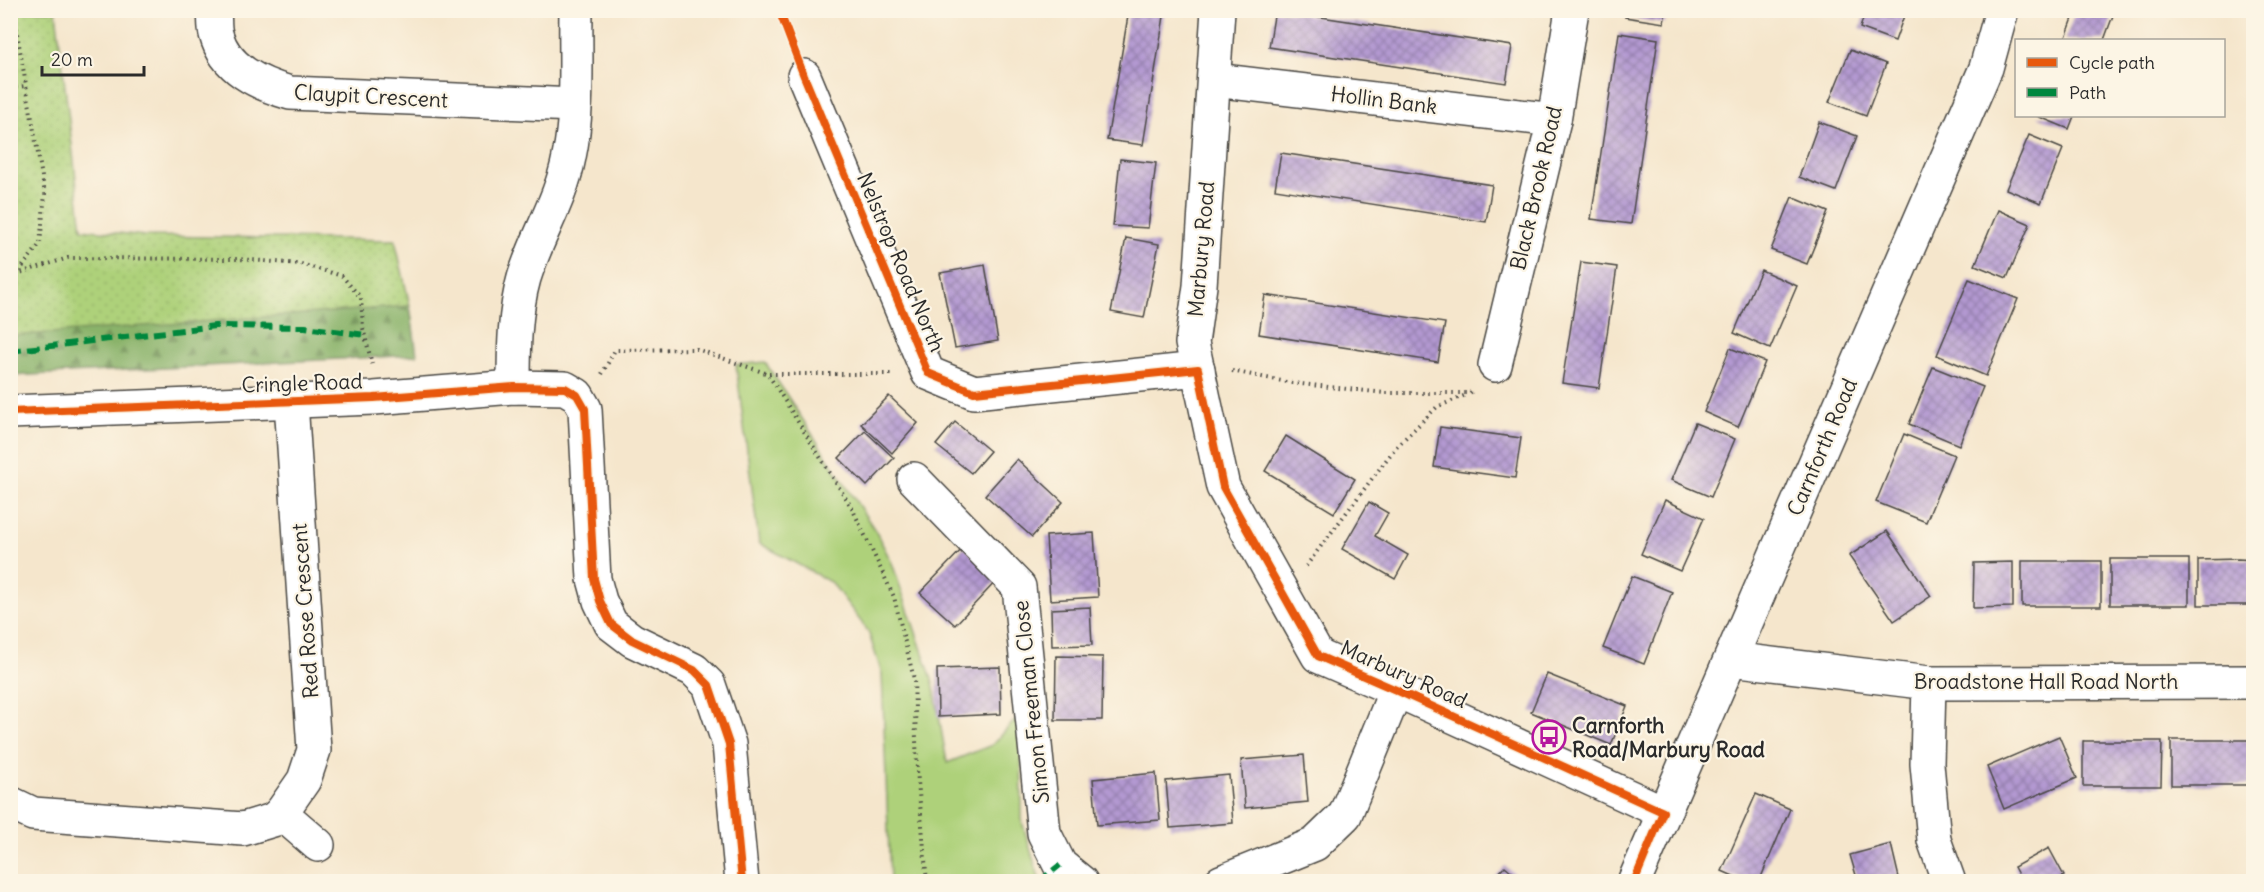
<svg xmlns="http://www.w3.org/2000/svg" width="2264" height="892" font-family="Delius,sans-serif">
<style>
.green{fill:#aed17a;stroke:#6c7e52;stroke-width:1.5}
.forest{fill:url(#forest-firs);stroke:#5a6f4a;stroke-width:1.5}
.garden{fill:url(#garden-dots);stroke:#6c7e52;stroke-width:1.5}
.building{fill:url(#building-cross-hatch)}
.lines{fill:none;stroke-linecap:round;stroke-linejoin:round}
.street-casing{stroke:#494743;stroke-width:36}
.path{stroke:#494743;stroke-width:4;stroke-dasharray:1.5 4.5;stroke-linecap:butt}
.street{stroke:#fff;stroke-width:33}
.quiet{stroke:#00873e;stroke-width:6;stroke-dasharray:12 6;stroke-linecap:butt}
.cycleway-casing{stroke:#fcf5e5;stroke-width:11}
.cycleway{stroke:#e8590c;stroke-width:8}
.labels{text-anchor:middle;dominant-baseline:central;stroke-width:4.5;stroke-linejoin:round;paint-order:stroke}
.street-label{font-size:21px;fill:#2b2b2b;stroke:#fcf5e5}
.poi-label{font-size:21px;font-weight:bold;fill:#2b2b2b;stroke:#fcf5e5;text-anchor:start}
</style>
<defs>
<pattern id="forest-firs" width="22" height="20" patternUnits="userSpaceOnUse" patternTransform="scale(1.5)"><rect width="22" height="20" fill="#8ab36a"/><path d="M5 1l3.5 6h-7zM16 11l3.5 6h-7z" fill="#719257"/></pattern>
<pattern id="garden-dots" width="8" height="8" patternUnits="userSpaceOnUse" patternTransform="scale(1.5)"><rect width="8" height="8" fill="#aed17a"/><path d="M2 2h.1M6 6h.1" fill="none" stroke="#96b46a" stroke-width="1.8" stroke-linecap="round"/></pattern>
<pattern id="building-cross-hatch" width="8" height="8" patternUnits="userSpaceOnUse" patternTransform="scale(1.5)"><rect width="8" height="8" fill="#b399d1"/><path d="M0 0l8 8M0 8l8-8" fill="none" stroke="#927daa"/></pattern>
</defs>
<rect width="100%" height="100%" fill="#fcf5e5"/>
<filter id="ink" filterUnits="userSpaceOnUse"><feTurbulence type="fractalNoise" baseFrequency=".0167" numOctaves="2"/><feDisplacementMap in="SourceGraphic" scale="12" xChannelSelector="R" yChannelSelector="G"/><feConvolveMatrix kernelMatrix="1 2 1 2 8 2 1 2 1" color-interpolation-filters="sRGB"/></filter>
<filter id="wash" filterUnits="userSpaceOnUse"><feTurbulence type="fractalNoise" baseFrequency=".008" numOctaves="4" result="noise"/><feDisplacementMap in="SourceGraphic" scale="24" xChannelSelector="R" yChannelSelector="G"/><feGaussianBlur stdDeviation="1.35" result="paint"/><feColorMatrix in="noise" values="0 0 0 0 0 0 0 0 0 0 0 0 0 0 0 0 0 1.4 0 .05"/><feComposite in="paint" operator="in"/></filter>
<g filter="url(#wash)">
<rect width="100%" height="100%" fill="#f5e6cc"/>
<polygon class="green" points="765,362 876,532 892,563 933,682 947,763 992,745 1021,714 1022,822 1040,881 890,881 882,674 868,631 832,583 759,543 736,365"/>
<polygon class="forest" points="410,306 417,355 11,376 11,335"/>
<polygon class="garden" points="11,10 56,11 82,229 146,236 395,240 410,306 11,336"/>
<g id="blocks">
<g class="building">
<polygon points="1129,10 1165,10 1143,145 1107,140"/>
<polygon points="1275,10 1512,46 1506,83 1269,47"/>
<polygon points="1626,10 1666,10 1664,23 1625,17"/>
<polygon points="1866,10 1906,10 1895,41 1860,28"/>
<polygon points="2076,10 2115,10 2104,40 2065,40"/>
<polygon points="1619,33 1658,39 1631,224 1591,219"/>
<polygon points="1850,50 1886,64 1866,116 1829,102"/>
<polygon points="2037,116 2074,116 2069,129"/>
<polygon points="1819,122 1857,136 1836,191 1799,177"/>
<polygon points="2029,135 2063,149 2041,203 2006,189"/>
<polygon points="1281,153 1492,185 1486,222 1275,189"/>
<polygon points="1120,159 1156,163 1148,228 1113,226"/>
<polygon points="1792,197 1828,212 1807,264 1771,250"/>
<polygon points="1998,210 2030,224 2007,278 1975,265"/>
<polygon points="1126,238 1159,244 1144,318 1111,312"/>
<polygon points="1581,262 1617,267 1599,388 1562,383"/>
<polygon points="985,265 998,341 955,348 940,273"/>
<polygon points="1761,270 1797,286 1770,349 1734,333"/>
<polygon points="1969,279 2018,299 1986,376 1937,355"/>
<polygon points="1265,295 1445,323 1438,362 1259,334"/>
<polygon points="1730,348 1765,362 1738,427 1704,412"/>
<polygon points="1933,367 1983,387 1959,445 1909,424"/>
<polygon points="889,396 918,423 892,453 861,424"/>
<polygon points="955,422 990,451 971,473 936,445"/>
<polygon points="1695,423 1735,439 1711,497 1671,480"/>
<polygon points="1440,427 1521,438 1515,478 1434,467"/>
<polygon points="865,431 894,458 867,486 839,458"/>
<polygon points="1904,434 1954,455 1926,522 1876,502"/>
<polygon points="1286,436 1355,479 1334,513 1265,471"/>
<polygon points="1017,459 1063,502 1032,537 985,495"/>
<polygon points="1665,500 1704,518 1680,571 1641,554"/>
<polygon points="1369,502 1388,513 1375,536 1408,555 1395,579 1342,549"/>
<polygon points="1887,531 1931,596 1894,621 1849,556"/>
<polygon points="1094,533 1098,597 1050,600 1046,536"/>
<polygon points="964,547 998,579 955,625 920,593"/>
<rect x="2110" y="559" width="79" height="46"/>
<polygon points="2238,559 2254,560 2254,605 2198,605 2198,560"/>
<rect x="2022" y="561" width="79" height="45"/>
<polygon points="2013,562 2013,607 1973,608 1974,563"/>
<polygon points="1632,576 1672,592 1644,664 1603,648"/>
<polygon points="1090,607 1092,645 1052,646 1051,609"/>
<polygon points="1056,656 1103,657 1102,720 1055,720"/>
<polygon points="1000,667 1001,714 938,717 937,669"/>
<polygon points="1547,674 1627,706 1611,745 1531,712"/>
<polygon points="2059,736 2077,778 2004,809 1987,767"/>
<rect x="2171" y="740" width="79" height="45"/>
<polygon points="2083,741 2162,741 2161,786 2083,786"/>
<polygon points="1304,755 1308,802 1245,808 1241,760"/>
<polygon points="1156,773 1160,820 1097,825 1093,779"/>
<polygon points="1229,775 1233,823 1170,828 1166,781"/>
<polygon points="1756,794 1790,809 1759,882 1747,882 1722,871"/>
<polygon points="1891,844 1900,882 1858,882 1850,855"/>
<polygon points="2049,848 2064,876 2054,882 2022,882 2014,867"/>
<polygon points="1505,866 1524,882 1491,882"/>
</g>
</g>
</g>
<g filter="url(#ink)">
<use href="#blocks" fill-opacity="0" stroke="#494743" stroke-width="1.5"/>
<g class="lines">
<g class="street-casing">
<g id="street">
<path d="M214,10c1,8 0,17 2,24 9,35 43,50 74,59l285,12"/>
<polyline points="1218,10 1200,286 1192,343 1223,487 1318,656 1396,690 1663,812"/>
<polyline points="804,76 928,373 974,392 1198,369"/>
<polyline points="1214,80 1554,120"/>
<polyline points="1495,365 1554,120 1572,10"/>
<path d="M514,387c0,-36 0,-74 10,-109 13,-42 37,-78 45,-121 10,-47 6,-98 7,-147"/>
<polyline points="291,402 314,750 304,780 281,813 318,845"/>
<polyline points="10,412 374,398 514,387 565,388 577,395 585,409 594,579 600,601 611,624 632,640 694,670 709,685 729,744 742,882"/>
<polyline points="914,479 1019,587 1044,833 1060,865 1081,882"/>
<polyline points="1731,659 1929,683 2254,682"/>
<polyline points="1929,683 1927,764 1934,840 1949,882"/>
<polyline points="10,803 33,814 243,829 273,820 281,813"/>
<polyline points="1221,882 1315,844 1345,815 1396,690"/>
<polyline points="1634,882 1986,68 2002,10"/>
</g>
</g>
<g class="path">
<polyline points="13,10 45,194 40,244 23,266 16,273"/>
<polyline points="10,88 26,86"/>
<polyline points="10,276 68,258 238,259 301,264 342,276 361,298 363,328 372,364"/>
<polyline points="1232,371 1292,383 1385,393 1470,393 1473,390"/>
<polyline points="602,374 615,350 697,349 768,374 852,508 894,597 914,679 917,770 927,882"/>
<polyline points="769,374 891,374"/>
<polyline points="1306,566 1396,447 1437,407 1466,395"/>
</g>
<use href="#street" class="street"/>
<g class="quiet">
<polyline points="10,351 215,326 305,327 365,335"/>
<polyline points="1039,882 1060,865"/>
</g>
<g class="cycleway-casing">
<g id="cycleway">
<polyline points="779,10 804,76 928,373 974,392 1198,369 1223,487 1318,656 1396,690 1663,812 1634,882"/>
<polyline points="10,412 374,398 514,387 565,388 577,395 585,409 594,579 600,601 611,624 632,640 694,670 709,685 729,744 742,882"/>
</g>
</g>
<use href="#cycleway" class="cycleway"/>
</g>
</g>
<defs>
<g id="bus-ring" transform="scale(1.725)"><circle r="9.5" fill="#fcf5e5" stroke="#b5179e" stroke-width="1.5"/><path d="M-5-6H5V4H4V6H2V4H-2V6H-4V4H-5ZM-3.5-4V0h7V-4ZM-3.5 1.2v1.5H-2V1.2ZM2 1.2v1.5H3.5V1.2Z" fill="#b5179e"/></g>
</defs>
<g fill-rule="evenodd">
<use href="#bus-ring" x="1549" y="737"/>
</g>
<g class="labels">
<g class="street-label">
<text transform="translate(371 96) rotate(3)">Claypit Crescent</text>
<text transform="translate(1384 100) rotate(7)">Hollin Bank</text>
<text transform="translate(1536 188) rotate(-77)">Black Brook Road</text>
<text transform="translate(1201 249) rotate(-85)">Marbury Road</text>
<text transform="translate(901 262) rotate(67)">Nelstrop Road North</text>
<text transform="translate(302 383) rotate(-2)">Cringle Road</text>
<text transform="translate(1822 447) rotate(-67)">Carnforth Road</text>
<text transform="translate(305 611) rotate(-94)">Red Rose Crescent</text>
<text transform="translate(1404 674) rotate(24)">Marbury Road</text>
<text x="2046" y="681">Broadstone Hall Road North</text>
<text transform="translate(1031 702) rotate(-96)">Simon Freeman Close</text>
</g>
<g class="poi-label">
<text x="1572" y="725">Carnforth<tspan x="1572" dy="24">Road/Marbury Road</tspan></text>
</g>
</g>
<rect width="2264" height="892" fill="none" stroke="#fcf5e5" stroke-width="36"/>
<rect x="2015" y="39" width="210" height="78" fill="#fcf5e5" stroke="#a8a49b" stroke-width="1.5"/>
<rect x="2027" y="58" width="30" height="9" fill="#e8590c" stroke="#a8a49b" stroke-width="1.5"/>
<text x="2069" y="69" font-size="18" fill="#2b2b2b">Cycle path</text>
<rect x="2027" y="88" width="30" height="9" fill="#00873e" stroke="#a8a49b" stroke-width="1.5"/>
<text x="2069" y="99" font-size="18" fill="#2b2b2b">Path</text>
<path d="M42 66v9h102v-9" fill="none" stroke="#2b2b2b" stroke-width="3"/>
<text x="51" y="66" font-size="18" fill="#2b2b2b" stroke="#fcf5e5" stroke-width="4.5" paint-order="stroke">20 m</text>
</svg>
